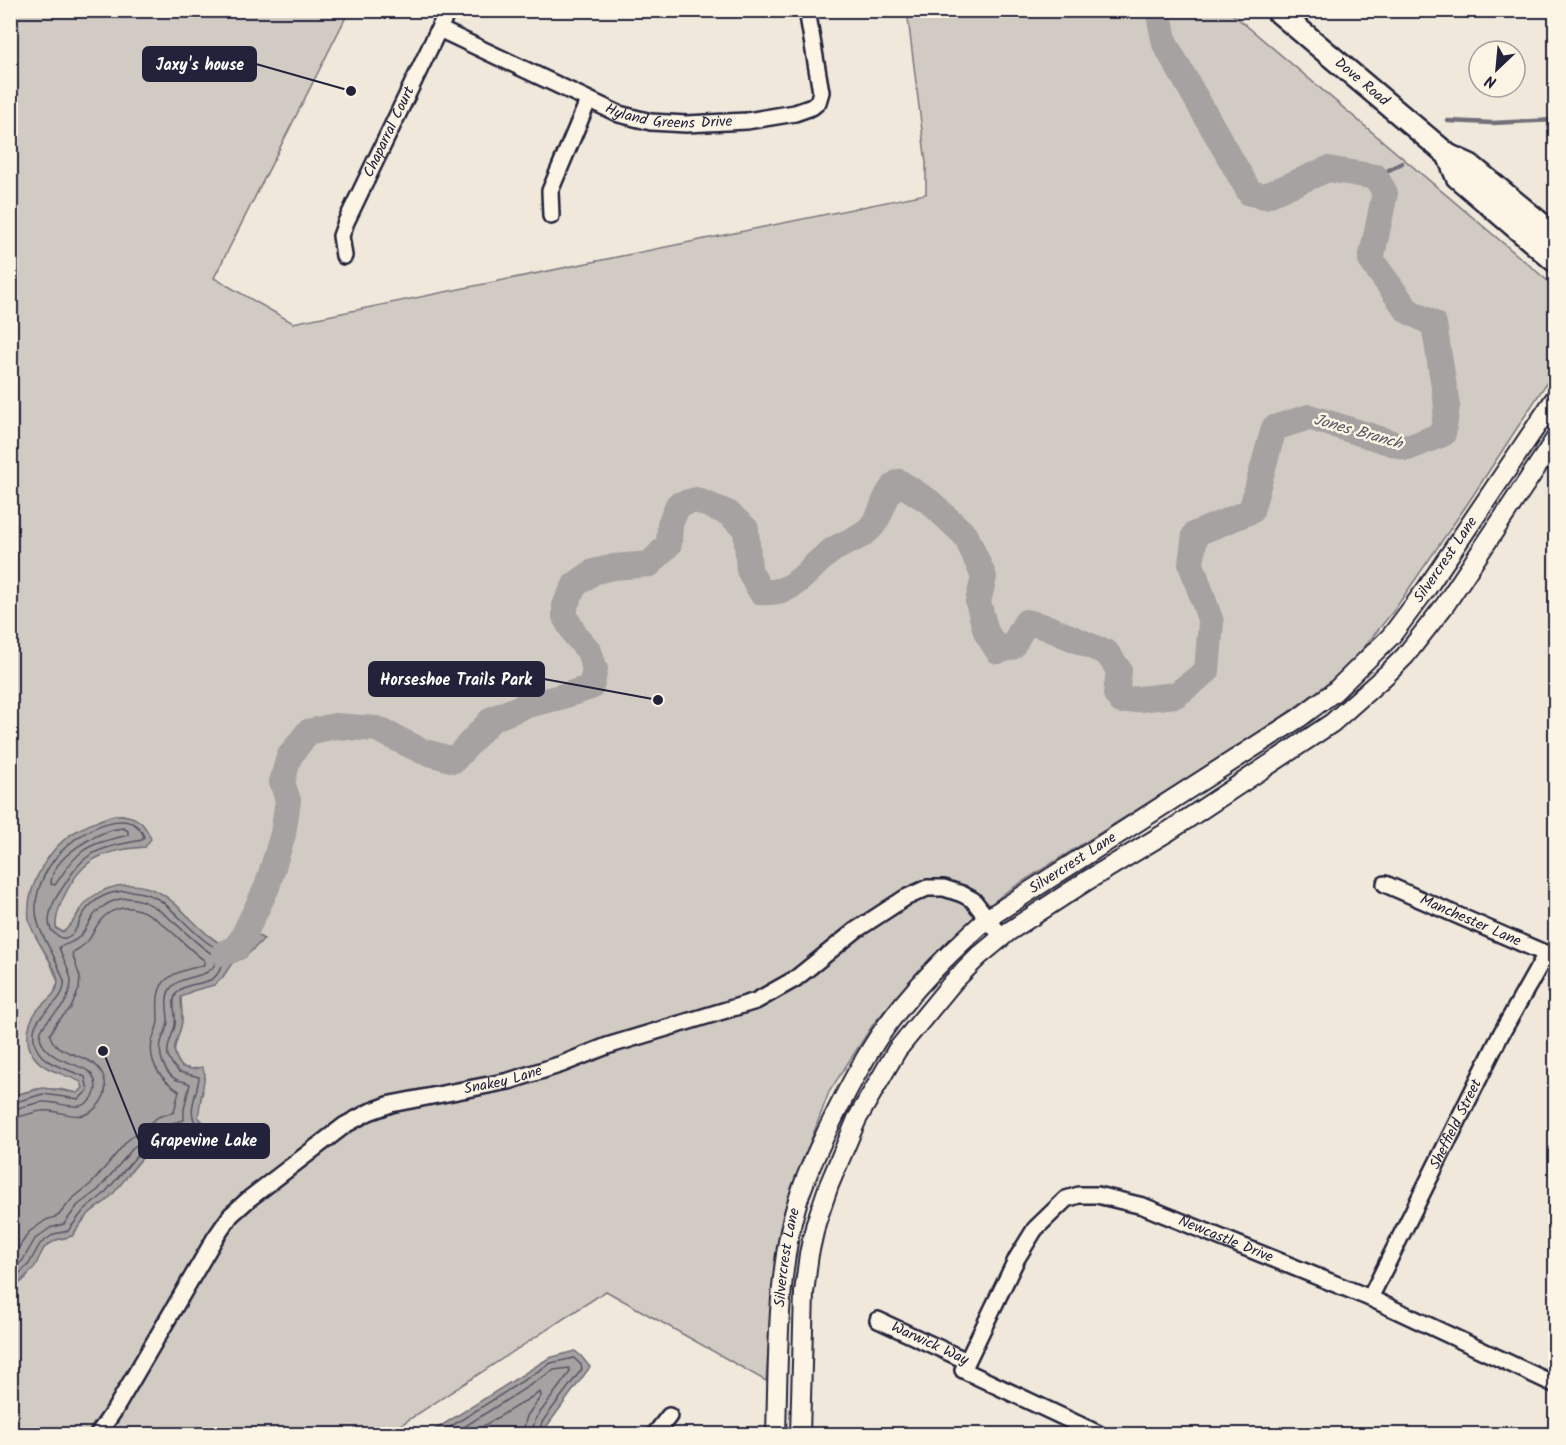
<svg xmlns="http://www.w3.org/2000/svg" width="1566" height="1445" font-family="Kalam,sans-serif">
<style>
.green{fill:#d1cbc3;stroke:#7a767f;stroke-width:1.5}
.water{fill:#a6a2a2;stroke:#716f79;stroke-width:1.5}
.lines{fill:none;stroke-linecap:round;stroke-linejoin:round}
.shore{stroke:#575564;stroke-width:1.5}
.stream{stroke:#716f79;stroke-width:4.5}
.river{stroke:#a6a2a2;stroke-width:26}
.minor-casing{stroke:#22223b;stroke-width:20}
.tertiary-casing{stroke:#22223b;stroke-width:22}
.secondary-casing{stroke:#22223b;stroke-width:26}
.minor{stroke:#fcf5e5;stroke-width:15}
.tertiary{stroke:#fcf5e5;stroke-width:18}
.secondary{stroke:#fcf5e5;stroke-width:21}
.labels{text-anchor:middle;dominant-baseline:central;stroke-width:5;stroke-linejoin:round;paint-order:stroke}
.street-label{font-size:15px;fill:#22223b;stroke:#fcf5e5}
.water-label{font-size:16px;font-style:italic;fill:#575564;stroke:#fcf5e5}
.leader{fill:none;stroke:#22223b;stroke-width:2}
.callout-dot{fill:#22223b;stroke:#fcf5e5;stroke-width:2}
.callout{fill:#22223b;stroke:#22223b;stroke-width:2}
.callout-label{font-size:16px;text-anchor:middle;font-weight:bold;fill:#fff}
</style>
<rect width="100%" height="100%" fill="#efe8db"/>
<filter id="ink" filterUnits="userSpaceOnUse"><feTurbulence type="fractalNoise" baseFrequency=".0167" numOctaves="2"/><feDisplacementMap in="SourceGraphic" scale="12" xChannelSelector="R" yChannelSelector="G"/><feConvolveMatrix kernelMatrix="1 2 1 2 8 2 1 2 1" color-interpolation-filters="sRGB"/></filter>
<g filter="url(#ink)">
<path class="green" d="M907,10l322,1 326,276v83l-87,133 -73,106 -50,62 -80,58 -262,165 -60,53 -69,76 -45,69 -44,117 -16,133 -3,39 -160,-90 -219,143h-376l-1,-143 16,-13 18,-30 12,-8 16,-4 16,-22 19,-14 37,-44 12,-11 13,-8 11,-3 15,2 22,-7 -11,-4 -8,-8 -1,-5 6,-21 -11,-22 -10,-2c-14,-19 -5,-22 -1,-41 2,-6 0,-21 0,-30l41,-18 10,-15 13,-6 -18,-18 -8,4 -8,-6 -131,-28 -9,18 -8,5 -7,-4c-2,-20 17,-54 34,-66 14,-10 38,-14 55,-15l-21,-32h-10l-15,5 -63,117 14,25 8,20 -5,14 -12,10 29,71 12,5 1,6 -5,5 -19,-4h-23l-25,7v-1085h338l-135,267 79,45 633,-129v-31z"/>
<g class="water">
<path d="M114,815c20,-1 30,6 37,24l-6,8c-17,1 -41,5 -55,15 -17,12 -36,47 -34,67l7,3c13,-9 15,-25 29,-35 21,-15 48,-16 70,-3 21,13 36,36 57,49l8,-4 11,-14 26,14 -19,18 -13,6 -10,15 -8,7 -22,6 -11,6c0,8 2,23 0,29 -4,19 -13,22 1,41l10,2 10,-2 3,7 -7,43 8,8 11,4 3,6c-13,1 -41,-2 -51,2 -28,12 -41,43 -62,63 -5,5 -13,8 -18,14 -7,6 -12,14 -17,22l-16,4 -12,8 -10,20 -23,23v-195l32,-8 35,5 5,-5 -2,-6c-11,-6 -26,-9 -37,-16 -22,-15 -20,-41 -4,-59 7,-7 18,-14 18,-25 -1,-18 -26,-44 -29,-62 -4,-35 22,-76 51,-91 11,-6 23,-10 34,-14z"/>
<polygon points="575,1351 581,1356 590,1367 547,1426 543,1434 428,1434 549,1358"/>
</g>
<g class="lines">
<g class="shore">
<path d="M123,828l5,3v4c-15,4 -33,7 -45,16 -12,8 -20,23 -28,34l-4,-1c0,-27 47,-54 72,-56z"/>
<path d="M10,1102l9,-1 24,-7 36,5 9,-9 -3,-13c-12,-6 -26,-9 -37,-16 -8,-5 -13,-13 -14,-22 -4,-27 32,-33 30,-58 -1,-4 -4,-9 -5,-13 -10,-26 -28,-42 -22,-72 4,-19 16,-38 30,-50 17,-16 65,-42 77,-9l-2,3c-18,4 -41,6 -56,18 -11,8 -18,22 -25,32 -8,11 -20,37 -4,45 3,2 4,4 8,3 12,-3 13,-17 19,-25 17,-25 49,-27 74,-14 14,7 50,53 64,49 8,-2 12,-9 18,-14l11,5 1,4c-7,7 -15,9 -23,15 -8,5 -9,17 -17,21 -10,6 -28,4 -35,14 -7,8 0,23 -2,32 -2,11 -9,19 -7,31 2,6 7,12 11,16l20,5c-1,16 -14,36 -1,49l-1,3h-18l-11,2 -16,10 -12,11 -37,43 -19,15 -16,21 -14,3 -14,10 -11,20 -19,19"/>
<path d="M10,1109c12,0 22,-6 33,-7 18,-1 40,14 51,-7 4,-8 1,-16 -3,-22 -13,-10 -34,-11 -45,-24 -17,-19 8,-32 18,-45 3,-5 7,-16 7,-22 0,-12 -9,-24 -12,-35 7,-3 14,-4 20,-10 9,-8 10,-20 22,-29 45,-34 80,30 116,49 -4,26 -34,14 -47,32 -6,9 -2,22 -2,32 0,8 -6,15 -7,22 -3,13 4,31 16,37 5,1 9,2 13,4l-6,25v11l-20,5 -17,10 -13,12 -36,43 -20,15 -14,19 -14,4 -15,11 -12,21 -13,13"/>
<path d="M10,1118c12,0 21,-6 32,-7 14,-2 27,7 42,4 8,-2 16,-10 20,-19 2,-6 2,-12 0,-18 -8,-27 -51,-20 -54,-44l7,-12 14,-14 8,-19 1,-12 -8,-24c6,-4 14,-8 18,-15 5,-8 7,-16 16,-23 36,-27 71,27 98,45v5c-13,4 -29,6 -39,16 -10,10 -7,27 -7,39 0,8 -5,15 -6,22 -4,23 10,38 27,49l-5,21 -16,5 -17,12 -14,12 -35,42 -20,16 -14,17 -12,4 -17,12 -19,29"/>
<polyline points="439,1434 551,1363 574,1358 581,1365 582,1369 542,1422 538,1434"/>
<polyline points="453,1434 554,1370 569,1368 570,1372 536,1418 531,1434"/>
<polyline points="470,1434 540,1392 541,1396 527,1416 522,1434"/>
</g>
<g class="stream">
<polyline points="1448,121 1492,123 1556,120"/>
<polyline points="1376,177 1402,163"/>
</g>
<path class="river" d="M224,953l14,-6 29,-60 16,-53 5,-34 -6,-18 7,-25 19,-25 27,-6 42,3 45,22 32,9 38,-41 32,-13 36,-9 31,-10 4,-18 -6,-18 -13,-15 -11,-19v-12l10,-20 18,-13 20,-5 37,-3 19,-20 1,-20 8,-19 18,-5 32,13 18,16 3,41 12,22c36,3 44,-22 69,-40 13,-10 32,-13 43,-27 11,-13 10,-32 26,-43l31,20 36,34 18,41 -6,25 8,30 12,19 14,-4 14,-25 20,5 61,26 12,17 -3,24 5,7 55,-6 31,-24 4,-49 -20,-58 4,-30 56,-23 23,-83 35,-11 99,31 35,-14 4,-28 -13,-82 -26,-13 -37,-51 14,-67 -9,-16 -48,-8 -63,27 -15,-3 -85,-149 -7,-34"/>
<g class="minor-casing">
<g id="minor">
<path id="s1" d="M439,29l180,85 32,8 35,2 61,-3 48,-8 17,-6 6,-5 3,-10 -14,-82"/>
<polyline points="551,216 550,191 588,101"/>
<path id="s2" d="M344,256l-3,-20 5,-14 102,-212"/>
<path id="s3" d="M1385,884l171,74"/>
<path id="s4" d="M1370,1298l131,-264 45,-80"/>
<path id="s5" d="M878,1320l89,41"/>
<path id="s6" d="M98,1434l16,-23 101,-173 16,-23 19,-17 95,-73 24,-13 22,-8 118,-23 53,-17 45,-18 149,-45 39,-22 61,-49 49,-32 22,-10h17l18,6 11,6 29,37"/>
<polyline points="655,1434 669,1416"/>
<path id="s7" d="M1099,1434l-136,-64 54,-112 18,-29 31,-30 13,-4h18l46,11 227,92 186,87"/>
</g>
</g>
<g class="tertiary-casing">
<g id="tertiary">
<path id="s8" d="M776,1434c2,-67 1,-137 14,-203 7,-36 22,-69 38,-102 15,-31 31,-62 50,-91 30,-45 70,-84 110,-120l311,-200 35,-26 57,-56 36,-48 129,-191"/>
<polyline points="800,1434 804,1293 809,1254 816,1223 829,1185 857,1119 897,1050 953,982 979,956 1008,932 1088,880 1169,831 1332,723 1387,674 1405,656 1445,605 1556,438"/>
</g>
</g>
<g class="secondary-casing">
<g id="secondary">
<path id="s9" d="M1276,10l172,145 22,10 86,71"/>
<polyline points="1448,155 1457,177 1556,262"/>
</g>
</g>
<use href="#minor" class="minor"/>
<use href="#tertiary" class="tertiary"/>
<use href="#secondary" class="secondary"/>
</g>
</g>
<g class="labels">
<g class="street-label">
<text stroke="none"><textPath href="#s9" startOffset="112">Dove Road</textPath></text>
<text stroke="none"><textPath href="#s1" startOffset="249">Hyland Greens Drive</textPath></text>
<text stroke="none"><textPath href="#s2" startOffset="135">Chaparral Court</textPath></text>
<text stroke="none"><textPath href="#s8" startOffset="1167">Silvercrest Lane</textPath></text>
<text stroke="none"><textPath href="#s8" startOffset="681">Silvercrest Lane</textPath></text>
<text stroke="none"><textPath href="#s3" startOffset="93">Manchester Lane</textPath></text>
<text stroke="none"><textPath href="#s6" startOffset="567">Snakey Lane</textPath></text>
<text stroke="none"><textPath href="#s4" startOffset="194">Sheffield Street</textPath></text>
<text stroke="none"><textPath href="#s7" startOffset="520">Newcastle Drive</textPath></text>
<text stroke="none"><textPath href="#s8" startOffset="177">Silvercrest Lane</textPath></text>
<text stroke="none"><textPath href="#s5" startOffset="57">Warwick Way</textPath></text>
</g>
<g class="water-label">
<text transform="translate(1358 432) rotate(16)">Jones Branch</text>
</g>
</g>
<path class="leader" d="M351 91L256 64M658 700L544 679M103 1051L139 1141"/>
<g class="callout-dot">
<circle cx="351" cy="91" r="6"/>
<circle cx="658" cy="700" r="6"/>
<circle cx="103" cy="1051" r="6"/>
</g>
<g class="callout">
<rect x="143" y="47" width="113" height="34" rx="6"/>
<rect x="369" y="662" width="175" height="34" rx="6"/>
<rect x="139" y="1124" width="130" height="34" rx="6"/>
</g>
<g class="callout-label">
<text x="200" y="70">Jaxy's house</text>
<text x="456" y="685">Horseshoe Trails Park</text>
<text x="204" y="1146">Grapevine Lake</text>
</g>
<rect width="1566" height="1445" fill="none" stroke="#fcf5e5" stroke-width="36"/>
<rect x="18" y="18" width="1530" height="1409" fill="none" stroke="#22223b" stroke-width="2" filter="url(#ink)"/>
<g transform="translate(1497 69) rotate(206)"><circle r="28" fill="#fcf5e5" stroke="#a5a1a1" stroke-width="1.5"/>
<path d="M0-4.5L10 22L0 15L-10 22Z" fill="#22223b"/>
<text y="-9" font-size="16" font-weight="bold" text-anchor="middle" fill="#22223b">N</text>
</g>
</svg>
